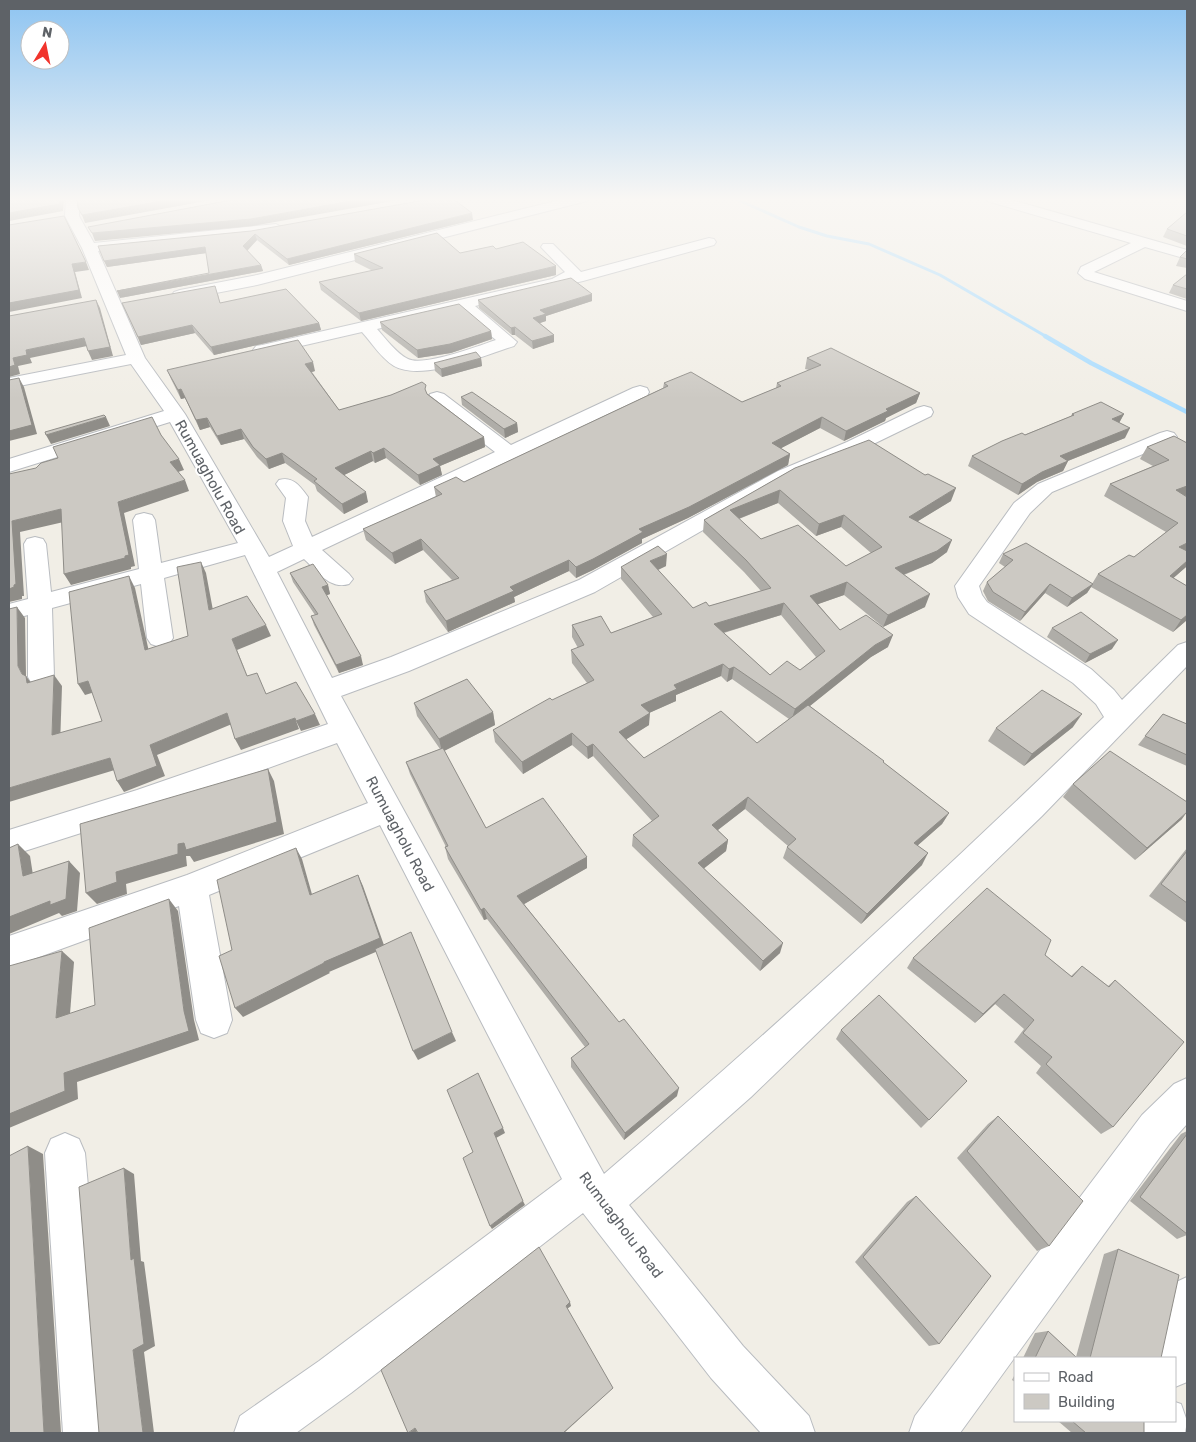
<svg xmlns="http://www.w3.org/2000/svg" width="1196" height="1442" font-family="Rubik,sans-serif">
<style>
.lines{fill:none;stroke-linecap:round;stroke-linejoin:round}
.stream-far1{stroke:#a8dcff;stroke-width:3}
.stream{stroke:#a8dcff;stroke-width:4.5}
.minor-casing{stroke:#b9bcc0;stroke-width:2}
.minor{fill:#fff;fill-rule:evenodd}
.wall{fill:#afada8;fill-rule:evenodd}
.shaded-wall{fill:#8f8d88}
.building{fill:#ccc9c3;stroke:#8f8d88;fill-rule:evenodd}
.labels{text-anchor:middle;dominant-baseline:central;stroke-width:4;stroke-linejoin:round;paint-order:stroke}
.street-label{font-size:15px;fill:#5e6267;stroke:#fff}
</style>
<rect width="100%" height="100%" fill="#f1eee6"/>
<g class="lines">
<polyline class="stream-far1" points="734,198 799,227 827,236 869,244 940,275 1047,337"/>
<polyline class="stream" points="1045,336 1091,363 1187,412"/>
<g class="minor-casing">
<g id="minor">
<path d="M66,198h13v18l15,27 182,-19 7,4 -7,4 -178,19 47,107 40,56 84,143 24,-11 -10,-25 3,-23 -10,-14 3,-4c14,-4 21,6 29,17l-3,24 7,16 183,-85 -65,-50 -2,-4 2,-4 7,-2 7,2 67,51 122,-57 7,-2 7,2 2,4 -2,4 -325,154 27,24 4,5 -4,5c-19,6 -32,-13 -45,-25l-27,13 55,106 59,-21 188,-77 199,-109 69,-29 70,-34 7,-2 7,2 2,4 -2,4 -70,34 -69,29 -197,113 -186,79 -68,25 263,478c172,-147 338,-300 500,-457l-8,-13 -23,-21 -104,-69 -11,-17 -3,-11 59,-83 24,-19 122,-51 7,-2 7,2 3,4 -3,4 -122,51 -22,21 -51,73 3,9 5,7 104,67 23,21 8,10 56,-55 9,-3v24l-145,150 -291,281 -122,108 114,141 66,70 6,17h-54l-50,-55 -128,-165 -232,180 -55,40h-62l6,-17 79,-55 243,-182 -182,-354 -171,70 23,125 -5,13 -13,5 -13,-5 -5,-13 -17,-114 -170,62v-32l178,-61 181,-72 -31,-60 -187,68 -141,45v-26l128,-40 191,-66 -83,-169 -81,23 9,60 -4,6 -9,3 -9,-3 -4,-6 -6,-54 -89,24 2,69 -4,7 -9,3 -9,-3 -4,-7v-62l-19,5v-16l19,-5 -4,-55 3,-5 8,-2 8,2 3,5 5,48 88,-23 -6,-49 3,-5 8,-2 8,2 3,5 6,43 77,-20 -68,-121 -161,50v-13l155,-48 -33,-47 -122,24v-10l117,-23 -44,-107 -17,-32z"/>
<polygon points="568,198 589,198 587,201 257,285 180,300 174,298 172,295 174,292 180,290 257,275"/>
<polygon points="986,198 1005,198 1187,250 1187,259 1145,247 1094,272 1187,301 1187,311 1085,279 1078,273 1081,267 1131,243 987,201"/>
<path d="M709,238l5,1 2,3 -2,3 -131,36 -108,25 42,36 -3,4c-29,9 -92,36 -120,20 -13,-8 -22,-23 -32,-34l-100,23 -6,-1 -3,-4 3,-4 6,-1 290,-66 13,-7 -24,-25 2,-3h10l28,28zM459,310l37,30c-18,6 -73,27 -88,19 -12,-6 -22,-20 -31,-30z"/>
<polygon points="1187,1078 1187,1124 1170,1143 960,1433 909,1433 915,1416 1142,1115 1174,1084"/>
<polygon points="65,1133 79,1139 85,1153 110,1433 63,1433 45,1153 51,1139"/>
<polygon points="1187,1277 1187,1382 1175,1387 1175,1358 1154,1358 1165,1299 1172,1284"/>
<polygon points="1175,1402 1181,1404 1187,1421 1185,1433 1139,1433 1141,1421 1175,1421"/>
</g>
</g>
<use href="#minor" class="minor"/>
</g>
<g class="wall">
<polygon points="1187,212 1187,246 1163,237 1167,229"/>
<polygon points="473,220 289,265 257,240 247,251 261,265 263,271 120,298 209,273 206,253 107,267 98,246 251,231"/>
<polygon points="496,249 556,275 361,321 321,290 319,282 373,271 355,262 354,254 460,253"/>
<polygon points="1187,251 1187,268 1176,266 1180,257"/>
<polygon points="1187,274 1187,299 1169,293 1173,285"/>
<polygon points="218,294 220,303 319,323 321,330 214,355 195,333 141,345 122,303"/>
<polygon points="478,300 592,301 546,316 546,321 540,323 554,335 554,342 533,349 515,335 512,335 479,308"/>
<polygon points="380,322 491,331 492,339 451,353 418,358 382,330"/>
<polygon points="481,358 482,366 442,377 435,371 434,363"/>
<polygon points="807,358 920,393 916,403 886,418 885,421 844,441 820,428 781,448 790,454 788,465 688,518 642,539 642,543 593,570 576,578 569,571 514,597 515,602 448,632 426,602 424,591 452,580 423,550 395,564 366,540 363,529 436,497 434,487 464,482 663,388 664,383 742,402 776,388 777,383 809,370 805,369"/>
<polygon points="167,370 315,371 312,372 339,410 428,394 484,437 485,447 440,466 442,475 420,485 386,458 375,463 373,461 344,475 368,502 344,514 317,491 315,485 285,463 269,469 257,457 244,439 221,445 210,427 200,430 185,398 181,399 171,379"/>
<polygon points="461,397 517,423 518,432 505,438 462,405"/>
<polygon points="1072,414 1124,414 1119,423 1125,438 1068,461 1063,471 1037,482 1018,495 968,466 972,456 1071,416"/>
<polygon points="1174,436 1187,495 1185,496 1186,567 1173,578 1187,586 1187,620 1173,632 1091,587 1087,593 1067,607 1045,593 1020,621 988,601 983,591 987,582 1005,567 999,563 1003,554 1092,584 1098,574 1134,557 1166,532 1104,496 1110,484 1153,466 1140,459 1147,447"/>
<path d="M795,468l156,33 -33,20 29,31 -15,11 -28,12 21,32 -42,20 -39,-32 -26,9 22,26 48,17 -17,10 -61,49 139,107 -7,11 -24,21 4,20 -61,59 -78,-66 4,-11 1,-1 -43,-37 -27,21 10,10 -2,11 -22,17 76,85 -20,18 -128,-125 1,-11 19,-14 -59,-65 -5,3 -16,-14 -49,29 -28,-32 -2,-12 94,-47 -15,-20 -1,-13 7,-2 -6,-11v-12l39,8 42,-16 -32,-38v-12l45,-1 -8,4 35,38 16,-2 52,-15 -17,-19 -41,-40 1,-12zM778,503l38,33 25,-9 30,26 -25,13 -85,-27 -22,-20zM781,615l35,42 -16,13 -30,5 -46,-42zM721,676l6,6 5,-3 57,40 -32,24 -113,15 -18,-19 23,-14v-12l27,-12v-6z"/>
<polygon points="290,573 328,585 330,594 326,595 363,665 339,673 314,625 311,616 315,615 293,582"/>
<polygon points="1052,628 1112,649 1085,663 1047,637"/>
<polygon points="414,703 493,712 495,725 444,751 486,828 587,857 587,868 524,904 677,1096 624,1140 571,1067 571,1058 585,1047 487,919 484,920 448,859 445,847 446,847 410,774 406,762 440,749 417,716"/>
<polygon points="1163,714 1187,724 1187,766 1138,745"/>
<polygon points="1073,727 1024,766 988,741 996,728"/>
<polygon points="1073,784 1182,819 1135,860 1063,797"/>
<polygon points="1187,848 1187,923 1149,896"/>
<polygon points="1045,955 1071,976 1082,966 1108,986 1115,980 1113,1127 1101,1134 1036,1073 1041,1066 1014,1042 1024,1029 995,1004 975,1023 907,968 913,958"/>
<polygon points="841,1030 929,1120 921,1128 836,1039"/>
<polygon points="998,1116 1049,1246 1037,1251 957,1158 988,1124"/>
<polygon points="1187,1131 1187,1235 1177,1239 1130,1201 1181,1134"/>
<polygon points="916,1196 939,1344 929,1346 855,1262 907,1202"/>
<polygon points="1118,1249 1161,1358 1023,1358 1035,1333 1048,1331 1076,1357 1104,1254"/>
<polygon points="1015,1374 1015,1382 1012,1380"/>
<polygon points="1058,1421 1144,1421 1144,1433 1072,1433"/>
</g>
<g class="shaded-wall">
<polygon points="60,198 64,198 63,211 9,221 9,213"/>
<polygon points="180,198 222,198 85,223 82,215"/>
<polygon points="368,198 409,198 253,226 95,241 92,233"/>
<polygon points="472,213 473,220 289,265 287,259"/>
<polygon points="255,234 257,240 245,253 243,246"/>
<polygon points="205,247 207,253 107,267 104,261"/>
<polygon points="86,262 89,270 75,272 82,298 9,312 9,303 72,264"/>
<polygon points="261,265 263,271 120,298 117,291"/>
<polygon points="556,266 556,275 361,321 359,313"/>
<polygon points="592,294 592,301 546,316 546,321 534,325 533,318 540,310"/>
<polygon points="96,300 100,308 113,356 92,360 88,351"/>
<polygon points="319,323 321,330 214,355 211,347"/>
<polygon points="192,325 195,333 141,345 138,337"/>
<polygon points="515,327 515,335 512,335 511,328"/>
<polygon points="491,331 492,339 451,353 418,358 417,350"/>
<polygon points="554,335 554,342 533,349 532,341"/>
<polygon points="84,338 87,346 30,358 32,363 18,366 20,374 9,377 9,367 13,358 26,350"/>
<polygon points="481,358 482,366 442,377 441,369"/>
<polygon points="313,362 315,371 308,373 305,364"/>
<polygon points="19,378 24,387 37,434 9,441 9,431"/>
<polygon points="181,389 185,398 181,399 178,390"/>
<polygon points="920,393 916,403 886,418 885,421 844,441 846,431 886,409"/>
<polygon points="1124,414 1119,423 1112,419"/>
<polygon points="106,417 110,426 51,444 46,435"/>
<polygon points="822,417 820,428 770,454 772,443"/>
<polygon points="207,418 210,427 200,430 196,420"/>
<polygon points="517,423 518,432 505,438 504,429"/>
<polygon points="1130,428 1125,438 1055,466 1060,456"/>
<polygon points="241,429 244,439 221,445 217,436"/>
<polygon points="484,437 485,447 440,466 442,475 420,485 418,475 433,459"/>
<polygon points="384,448 386,458 375,463 373,453"/>
<polygon points="371,451 373,461 338,478 335,468"/>
<polygon points="282,453 285,463 269,469 266,459"/>
<polygon points="790,454 788,465 688,518 642,539 642,543 593,570 576,578 576,567 639,529"/>
<polygon points="179,459 184,470 175,473 170,462"/>
<polygon points="1068,461 1063,471 1037,482 1018,495 1022,484 1042,472"/>
<polygon points="185,480 189,491 124,513 135,566 131,567 131,569 71,585 64,574 118,502"/>
<polygon points="1187,486 1187,495 1169,503 1176,490"/>
<polygon points="956,488 951,501 905,529 909,517"/>
<polygon points="780,490 778,503 728,523 730,510"/>
<polygon points="366,492 368,502 344,514 342,504"/>
<polygon points="61,509 68,521 20,532 24,596 22,596 22,599 9,602 12,521"/>
<polygon points="844,515 841,527 816,536 819,524"/>
<polygon points="421,539 423,550 395,564 392,553"/>
<polygon points="952,540 947,552 932,563 890,580 895,568"/>
<polygon points="1187,543 1187,552 1179,547"/>
<polygon points="667,554 666,566 649,574 650,561"/>
<polygon points="569,560 569,571 514,597 515,602 448,632 446,621 510,587"/>
<polygon points="1187,561 1187,565 1186,567 1161,589 1170,576"/>
<polygon points="201,562 206,573 215,621 209,610"/>
<polygon points="129,576 135,588 151,661 145,650"/>
<polygon points="847,582 844,595 807,608 810,596"/>
<polygon points="1050,584 1045,593 1020,621 1025,612"/>
<polygon points="1093,584 1087,593 1067,607 1072,598"/>
<polygon points="328,585 330,594 325,596 322,587"/>
<polygon points="930,594 925,607 883,627 888,615"/>
<polygon points="784,603 781,615 712,636 714,624"/>
<polygon points="17,607 25,618 26,676 34,687 27,683 18,666"/>
<polygon points="1187,615 1187,620 1173,632 1181,620"/>
<polygon points="266,625 271,636 237,650 252,687 232,639"/>
<polygon points="893,635 888,647 871,657 791,721 795,709 875,645"/>
<polygon points="1118,640 1112,649 1085,663 1090,654"/>
<polygon points="361,656 363,665 339,673 336,665"/>
<polygon points="723,664 721,676 676,695 676,701 640,717 641,705 674,685"/>
<polygon points="734,667 732,679 727,682 729,669"/>
<polygon points="54,675 62,686 60,746 52,735"/>
<polygon points="88,681 95,692 85,695 78,684"/>
<polygon points="493,712 495,725 442,752 439,739"/>
<polygon points="227,713 232,724 157,755 165,776 124,792 117,781 150,745"/>
<polygon points="650,713 649,725 619,744 619,732"/>
<polygon points="315,714 320,725 301,731 296,721"/>
<polygon points="1082,714 1073,727 1024,766 1032,754"/>
<polygon points="295,718 299,729 241,750 235,739"/>
<polygon points="572,733 572,745 523,774 522,762"/>
<polygon points="593,744 593,756 588,759 587,747"/>
<polygon points="110,758 118,769 9,802 9,788"/>
<polygon points="268,769 274,781 284,834 194,862 190,856 186,856 187,866 126,884 127,894 97,904 86,893 116,872 178,844"/>
<polygon points="748,797 745,809 710,836 712,825"/>
<polygon points="1187,812 1182,819 1135,860 1147,848"/>
<polygon points="949,813 942,824 908,854 914,843"/>
<polygon points="728,840 726,851 697,874 698,863"/>
<polygon points="18,844 30,856 35,888 23,876"/>
<polygon points="296,848 302,859 315,905 310,895"/>
<polygon points="928,853 922,865 861,924 867,914"/>
<polygon points="587,857 587,868 519,907 517,896"/>
<polygon points="69,861 80,873 77,911 62,916 59,913 9,934 9,917"/>
<polygon points="358,875 363,886 385,948 329,972 330,973 243,1017 235,1008 324,962"/>
<polygon points="169,899 178,911 194,1020 199,1040 77,1082 78,1099 9,1128 9,1114 64,1073 184,1011"/>
<polygon points="484,908 487,919 484,920 481,910"/>
<polygon points="783,943 780,953 760,971 763,961"/>
<polygon points="62,951 74,962 69,1027 56,1018"/>
<polygon points="1004,994 995,1004 975,1023 983,1014"/>
<polygon points="452,1032 456,1041 418,1060 413,1051"/>
<polygon points="679,1088 677,1096 624,1140 625,1133"/>
<polygon points="503,1128 505,1133 496,1138 494,1133"/>
<polygon points="28,1146 43,1154 61,1433 44,1433"/>
<polygon points="124,1168 134,1174 141,1261 144,1262 155,1346 144,1352 154,1433 143,1433 133,1350 131,1260"/>
<polygon points="523,1201 525,1205 492,1229 490,1226"/>
<polygon points="570,1302 571,1306 567,1309 566,1306"/>
<polygon points="613,1388 564,1433 563,1433"/>
<polygon points="415,1428 421,1428 415,1433 409,1433"/>
</g>
<g class="building">
<polygon points="9,198 60,198 60,204 9,213"/>
<polygon points="77,198 180,198 82,215 78,208"/>
<polygon points="242,198 368,198 251,219 92,233 88,227"/>
<polygon points="436,198 452,198 472,213 287,259 255,234 243,246 261,265 117,291 209,273 205,247 104,261 98,246 251,231"/>
<polygon points="1187,212 1187,236 1167,229"/>
<polygon points="64,216 86,262 72,264 79,290 9,303 9,225"/>
<polygon points="437,233 460,253 493,246 496,249 523,242 556,266 359,313 319,282 383,268 354,254"/>
<polygon points="1186,251 1187,251 1187,259 1180,257"/>
<polygon points="1187,274 1187,289 1173,285"/>
<polygon points="571,278 592,294 540,310 546,314 533,318 554,335 532,341 515,327 511,328 478,300"/>
<polygon points="215,286 220,303 286,289 319,323 211,347 192,325 138,337 122,303"/>
<polygon points="96,300 110,347 88,351 84,338 26,350 27,355 13,358 15,365 9,367 9,316"/>
<polygon points="459,304 491,331 450,344 417,350 380,322"/>
<polygon points="298,340 313,362 305,364 339,410 391,395 422,382 426,385 425,389 427,394 484,437 433,459 440,465 418,475 384,448 373,453 371,451 335,468 366,492 342,504 314,481 317,479 282,453 266,459 253,447 241,429 217,436 207,418 196,420 181,389 178,390 167,370"/>
<polygon points="831,348 920,393 886,409 888,411 846,431 822,417 772,443 790,454 689,507 639,529 643,532 593,559 576,567 569,560 510,587 514,591 446,621 424,591 459,578 421,539 392,553 363,529 442,494 434,487 456,477 464,482 668,386 664,383 691,372 742,402 781,386 777,383 821,365 807,358"/>
<polygon points="476,352 481,358 441,369 434,363"/>
<polygon points="19,378 32,425 9,431 9,380"/>
<polygon points="472,392 517,423 504,429 461,397"/>
<polygon points="1101,402 1124,414 1112,419 1130,428 1060,456 1068,461 1042,472 1022,484 972,456 1002,441 1022,433 1025,435 1074,415 1072,414"/>
<polygon points="104,415 106,417 46,435 45,432"/>
<polygon points="152,417 161,435 179,459 170,462 185,480 118,502 129,555 125,556 125,558 64,574 61,509 12,521 16,584 14,585 14,587 9,589 9,474 36,468 41,463 58,458 53,447"/>
<polygon points="1174,436 1187,443 1187,486 1176,490 1187,497 1187,543 1179,547 1187,551 1187,561 1170,576 1187,586 1187,615 1181,620 1098,574 1129,555 1134,557 1178,523 1110,484 1169,460 1147,447"/>
<path d="M869,440l56,35 3,-1 28,14 -47,29 43,23 -15,11 -42,17 35,26 -42,21 -41,-33 -37,14 30,34 26,-15 27,20 -18,10 -80,64 -61,-42 -5,2 -6,-5 -49,21 3,4 -36,16 9,8 -31,19 25,26 77,-47 36,32 51,-38 76,56 -1,1 66,51 -35,30 14,10 -61,61 -80,-67 9,-8 -48,-42 -36,28 16,15 -30,23 85,80 -20,18 -130,-126 26,-19 -66,-72 -6,3 -15,-14 -50,29 -29,-32 57,-32 2,2 42,-20 -23,-30 13,-5 -12,-20 29,-9 10,17 51,-19 -41,-47 37,-21 9,8 -17,7 43,47 13,-6 3,4 62,-18 -25,-28 -42,-40 91,-52zM780,490l39,34 25,-9 38,32 -36,19 -48,-41 -37,14 -31,-29zM784,603l41,48 -25,19 -13,-9 -17,14 -56,-51z"/>
<polygon points="1026,543 1093,584 1072,598 1050,584 1025,612 993,592 987,582 1013,560 1003,554"/>
<polygon points="201,562 209,610 247,596 266,625 232,639 247,676 257,673 266,694 296,682 315,714 296,721 295,718 235,739 227,713 150,745 157,766 117,781 110,758 9,788 9,609 17,607 18,666 22,674 26,676 27,683 54,675 52,735 102,721 88,681 78,684 69,592 129,576 145,650 188,636 177,567"/>
<polygon points="313,564 328,585 322,587 361,656 336,665 311,616 318,614 290,573"/>
<polygon points="1081,612 1118,640 1090,654 1052,628"/>
<polygon points="467,679 493,712 439,739 414,703"/>
<polygon points="1042,690 1082,714 1032,754 996,728"/>
<polygon points="1163,714 1187,724 1187,755 1145,736"/>
<polygon points="443,748 486,828 543,798 587,857 517,896 619,1022 624,1019 679,1088 625,1133 571,1058 589,1044 484,908 481,910 445,847 448,846 406,762"/>
<polygon points="1110,751 1187,802 1187,812 1147,848 1073,784"/>
<polygon points="268,769 277,822 186,850 184,843 178,844 178,854 116,872 117,882 86,893 80,824"/>
<polygon points="18,844 23,876 69,861 66,899 50,905 50,901 9,917 9,848"/>
<polygon points="296,848 310,895 358,875 380,938 324,962 324,963 235,1008 219,956 232,950 217,880"/>
<polygon points="1187,851 1187,903 1161,884"/>
<polygon points="987,888 1051,940 1045,955 1072,977 1082,966 1109,987 1115,980 1184,1042 1113,1127 1046,1064 1052,1057 1023,1033 1034,1020 1004,994 983,1014 913,958"/>
<polygon points="169,899 184,1011 189,1031 64,1073 65,1091 9,1114 9,966 62,951 56,1018 95,1005 89,928"/>
<polygon points="411,932 452,1032 413,1051 375,949"/>
<polygon points="879,995 967,1081 929,1120 841,1030"/>
<polygon points="478,1073 503,1128 494,1133 523,1201 490,1226 463,1158 473,1152 447,1090"/>
<polygon points="998,1116 1083,1201 1049,1246 967,1151"/>
<polygon points="1187,1134 1187,1234 1140,1197"/>
<polygon points="28,1146 44,1433 9,1433 9,1156"/>
<polygon points="124,1168 131,1260 134,1258 144,1344 133,1350 143,1433 99,1433 79,1187"/>
<polygon points="916,1196 991,1276 939,1344 863,1257"/>
<polygon points="539,1247 570,1302 566,1306 613,1388 563,1433 418,1433 415,1428 408,1433 381,1370"/>
<polygon points="1118,1249 1179,1275 1161,1358 1090,1358"/>
<polygon points="1048,1331 1077,1358 1035,1358"/>
<polygon points="1072,1421 1144,1421 1144,1433 1086,1433"/>
</g>
<linearGradient id="sky" x2="0" y2="1"><stop stop-color="#8ec4f1"/><stop offset="0.5" stop-color="#f9f7f4"/><stop offset="1" stop-color="#f9f7f4" stop-opacity="0"/></linearGradient>
<rect width="1196" height="399" fill="url(#sky)"/>
<g class="labels">
<g class="street-label">
<text transform="translate(210 477) rotate(61)">Rumuagholu Road</text>
<text transform="translate(400 834) rotate(62)">Rumuagholu Road</text>
<text transform="translate(621 1225) rotate(53)">Rumuagholu Road</text>
</g>
</g>
<rect width="1196" height="1442" fill="none" stroke="#5e6267" stroke-width="20"/>
<rect x="1014" y="1357" width="162" height="65" fill="#ffffff" stroke="#bfc0c2"/>
<rect x="1024" y="1373" width="25" height="8" fill="#ffffff" stroke="#bfc0c2"/>
<text x="1058" y="1382" font-size="15" fill="#5e6267">Road</text>
<rect x="1024" y="1394" width="25" height="15" fill="#ccc9c3" stroke="#bfc0c2"/>
<text x="1058" y="1407" font-size="15" fill="#5e6267">Building</text>
<g transform="translate(45 45) rotate(10)"><circle r="24" fill="#ffffff" stroke="#bfc0c2"/>
<path d="M0-4L9 19L0 12L-9 19Z" fill="#f1342c"/>
<text y="-8" font-size="14" font-weight="bold" text-anchor="middle" fill="#5e6267">N</text>
</g>
</svg>
